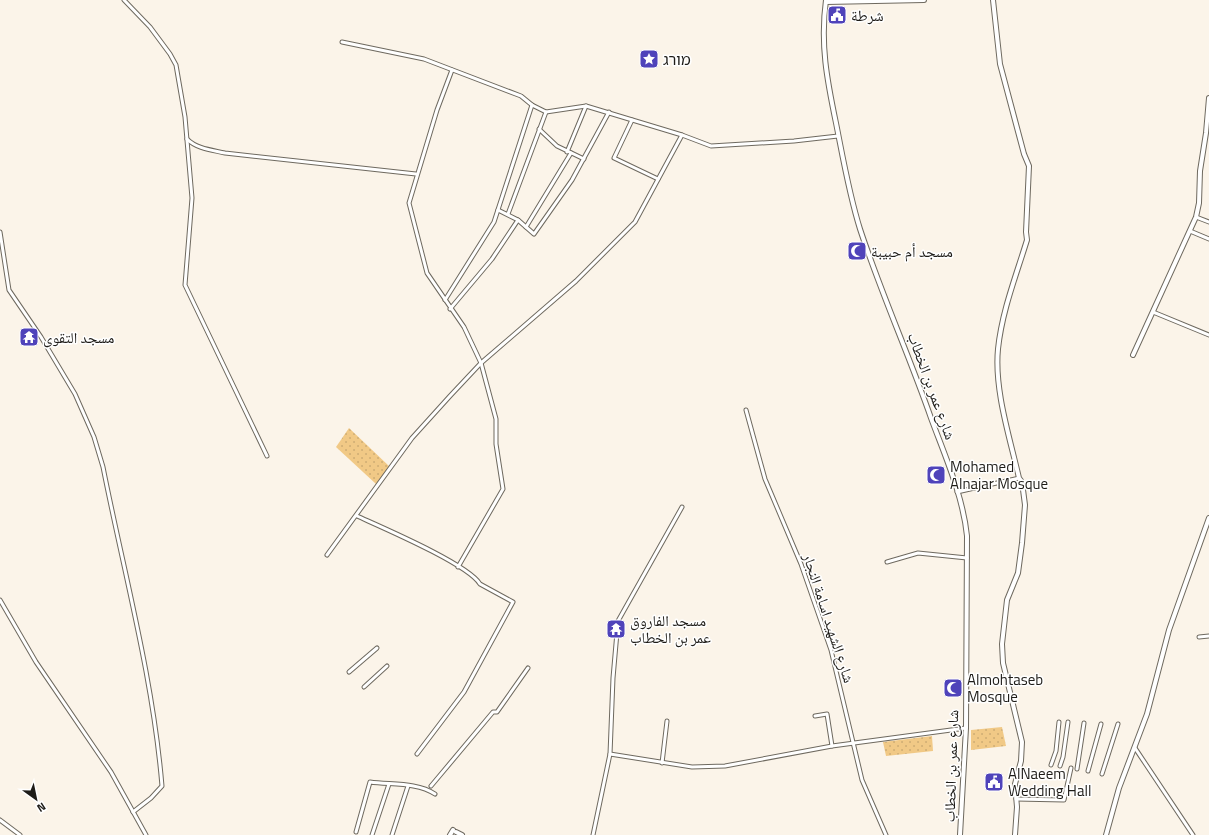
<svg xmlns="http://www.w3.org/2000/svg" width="1209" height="835" font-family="'Titillium Web','Noto Naskh Arabic','Noto Sans Hebrew',sans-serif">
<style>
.park{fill:url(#park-dots)}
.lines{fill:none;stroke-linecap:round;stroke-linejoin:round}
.street-casing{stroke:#6e695f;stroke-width:5}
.secondary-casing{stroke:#6e695f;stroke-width:6}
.street{stroke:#fff;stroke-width:3}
.secondary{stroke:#fff;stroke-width:4}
.labels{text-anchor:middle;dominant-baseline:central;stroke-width:3;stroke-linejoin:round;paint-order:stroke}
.poi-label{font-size:15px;fill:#1e1c18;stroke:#fff;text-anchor:start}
.street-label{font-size:15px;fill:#1e1c18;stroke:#fff}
</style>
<defs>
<pattern id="park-dots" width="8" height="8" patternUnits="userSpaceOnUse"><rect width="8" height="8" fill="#f1c986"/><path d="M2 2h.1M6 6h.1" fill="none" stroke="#ceac73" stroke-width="1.8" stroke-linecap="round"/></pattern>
</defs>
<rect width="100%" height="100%" fill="#fbf4e9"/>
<g class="park">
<polygon points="349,428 390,467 376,484 336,447"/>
<polygon points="1002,727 1006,746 971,750 971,730"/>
<polygon points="932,736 933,751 886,756 883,742"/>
</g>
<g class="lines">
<g class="street-casing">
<g id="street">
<polyline points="124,0 150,27 170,54 176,65 185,117 192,198 185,285 267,456"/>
<polyline points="342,42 424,59 521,96 532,105 546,112 586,106 682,135 711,146 794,141 838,136"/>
<polyline points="452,70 437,110 409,203 427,273 464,327 481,363 496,419 496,444 503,489 458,567"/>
<polyline points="632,120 614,158 658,179"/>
<polyline points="539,129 557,146 584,159"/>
<path d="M187,139c10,10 25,11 38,14l191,21"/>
<polyline points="567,152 586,106"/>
<polyline points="498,210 518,220 534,234 572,180 609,112"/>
<polyline points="508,214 546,112"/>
<polyline points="1196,217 1209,222"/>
<polyline points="526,227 571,153"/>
<polyline points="1190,231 1209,239"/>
<path d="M0,232l9,58 32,47 34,57 19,43 9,30c21,106 50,211 59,319l-11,12 -18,14"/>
<polyline points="445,300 494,222 532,105"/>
<polyline points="450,309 492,259 518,220"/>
<polyline points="1153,312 1209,335"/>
<polyline points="746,410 765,479 801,564 831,650 862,780 886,835"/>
<polyline points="957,492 1019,478"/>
<path d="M357,516c24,11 111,48 123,68l33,18 -49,90 -47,62"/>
<polyline points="327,555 412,438 450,396 481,363 576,281 635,222 682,135"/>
<polyline points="887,562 918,553 967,558"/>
<polyline points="0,600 36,662 111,772 146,835"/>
<polyline points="1199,637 1209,636"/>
<polyline points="349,672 377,648"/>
<polyline points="364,687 387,666"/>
<polyline points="815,716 827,714 832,746"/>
<polyline points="1135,748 1193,835"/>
<polyline points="610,754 692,767 725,766 832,746 966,728"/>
<polyline points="662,763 667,721"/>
<polyline points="1051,765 1056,751 1059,722"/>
<polyline points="1060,766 1063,757 1068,722"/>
<polyline points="1077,769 1084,723"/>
<polyline points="1088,771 1101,724"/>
<polyline points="1102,774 1118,724"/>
<polyline points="431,786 493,712 497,712 528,668"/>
<polyline points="1016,799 1064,800 1071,768"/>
<polyline points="0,820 20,835"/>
<path d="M356,832l14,-50c21,3 47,0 65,12"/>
<polyline points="372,835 389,784"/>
<polyline points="392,835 408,786"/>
<polyline points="593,835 610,754 613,678 618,621 682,507"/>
</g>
</g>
<g class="secondary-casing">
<g id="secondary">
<path d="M826,0c-6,44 1,80 10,123 7,35 13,71 24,106 21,64 49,126 71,189 14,38 32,78 36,118l-1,192 -6,107"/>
<path d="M993,0l7,64 24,90 5,12 -3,66 1,8c-11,36 -25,71 -29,109 -4,41 12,89 21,129l3,4 3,23 -3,38 -4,30 -11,27 -5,44 1,19 19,79 -1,19 -6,23 2,23 -2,28"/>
<polyline points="826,2 924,0"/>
<polyline points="1133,355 1196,217 1199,203 1200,171 1206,133 1209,98"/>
<polyline points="456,832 462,835"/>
<polyline points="450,835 453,830"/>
<polyline points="1106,835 1119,788 1147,714 1169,630 1209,518"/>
</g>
</g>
<use href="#street" class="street"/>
<use href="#secondary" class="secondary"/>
</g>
<defs>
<g id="civic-square" transform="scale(1)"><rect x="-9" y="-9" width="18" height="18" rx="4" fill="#4f43ba" stroke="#fff"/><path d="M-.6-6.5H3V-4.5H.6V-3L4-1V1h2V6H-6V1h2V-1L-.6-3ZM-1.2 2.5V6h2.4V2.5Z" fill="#fff"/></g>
<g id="sight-square" transform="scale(1)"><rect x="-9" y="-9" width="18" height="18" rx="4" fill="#4f43ba" stroke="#fff"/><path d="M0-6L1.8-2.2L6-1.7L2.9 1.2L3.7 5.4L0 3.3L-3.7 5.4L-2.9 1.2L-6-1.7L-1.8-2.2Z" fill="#fff"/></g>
<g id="mosque-square" transform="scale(1)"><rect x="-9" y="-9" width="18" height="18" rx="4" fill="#4f43ba" stroke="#fff"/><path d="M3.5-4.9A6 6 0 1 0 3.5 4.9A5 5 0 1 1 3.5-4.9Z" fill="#fff"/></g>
<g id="temple-square" transform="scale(1)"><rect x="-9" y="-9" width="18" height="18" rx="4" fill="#4f43ba" stroke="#fff"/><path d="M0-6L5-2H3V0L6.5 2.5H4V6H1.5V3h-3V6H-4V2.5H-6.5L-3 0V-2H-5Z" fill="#fff"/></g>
</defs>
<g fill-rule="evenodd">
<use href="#civic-square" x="837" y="15"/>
<use href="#sight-square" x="649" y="59"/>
<use href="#mosque-square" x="857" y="251"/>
<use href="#temple-square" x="29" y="337"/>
<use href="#mosque-square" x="936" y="475"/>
<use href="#temple-square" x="616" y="629"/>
<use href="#mosque-square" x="953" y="688"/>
<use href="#civic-square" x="994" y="782"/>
</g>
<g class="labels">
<g class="poi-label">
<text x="851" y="15">شرطة</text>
<text x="663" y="59">מורג</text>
<text x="871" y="251">مسجد أم حبيبة</text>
<text x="43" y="337">مسجد التقوى</text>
<text x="950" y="466">Mohamed<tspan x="950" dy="17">Alnajar Mosque</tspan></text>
<text x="630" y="620">مسجد الفاروق<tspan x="630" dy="17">عمر بن الخطاب</tspan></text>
<text x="967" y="679">Almohtaseb<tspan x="967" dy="17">Mosque</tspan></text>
<text x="1008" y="773">AlNaeem<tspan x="1008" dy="17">Wedding Hall</tspan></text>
</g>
<g class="street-label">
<text transform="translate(932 386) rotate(70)">شارع عمر بن الخطاب</text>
<text transform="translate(829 618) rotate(72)">شارع الشهيد اسامة النجار</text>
<text transform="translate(951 766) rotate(-88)">شارع عمر بن الخطاب</text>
</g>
</g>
<g transform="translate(36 799) rotate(147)" stroke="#ffffff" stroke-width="3" paint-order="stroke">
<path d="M0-3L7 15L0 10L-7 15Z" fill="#1e1c18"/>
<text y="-6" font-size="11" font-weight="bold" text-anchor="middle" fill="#1e1c18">N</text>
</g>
</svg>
